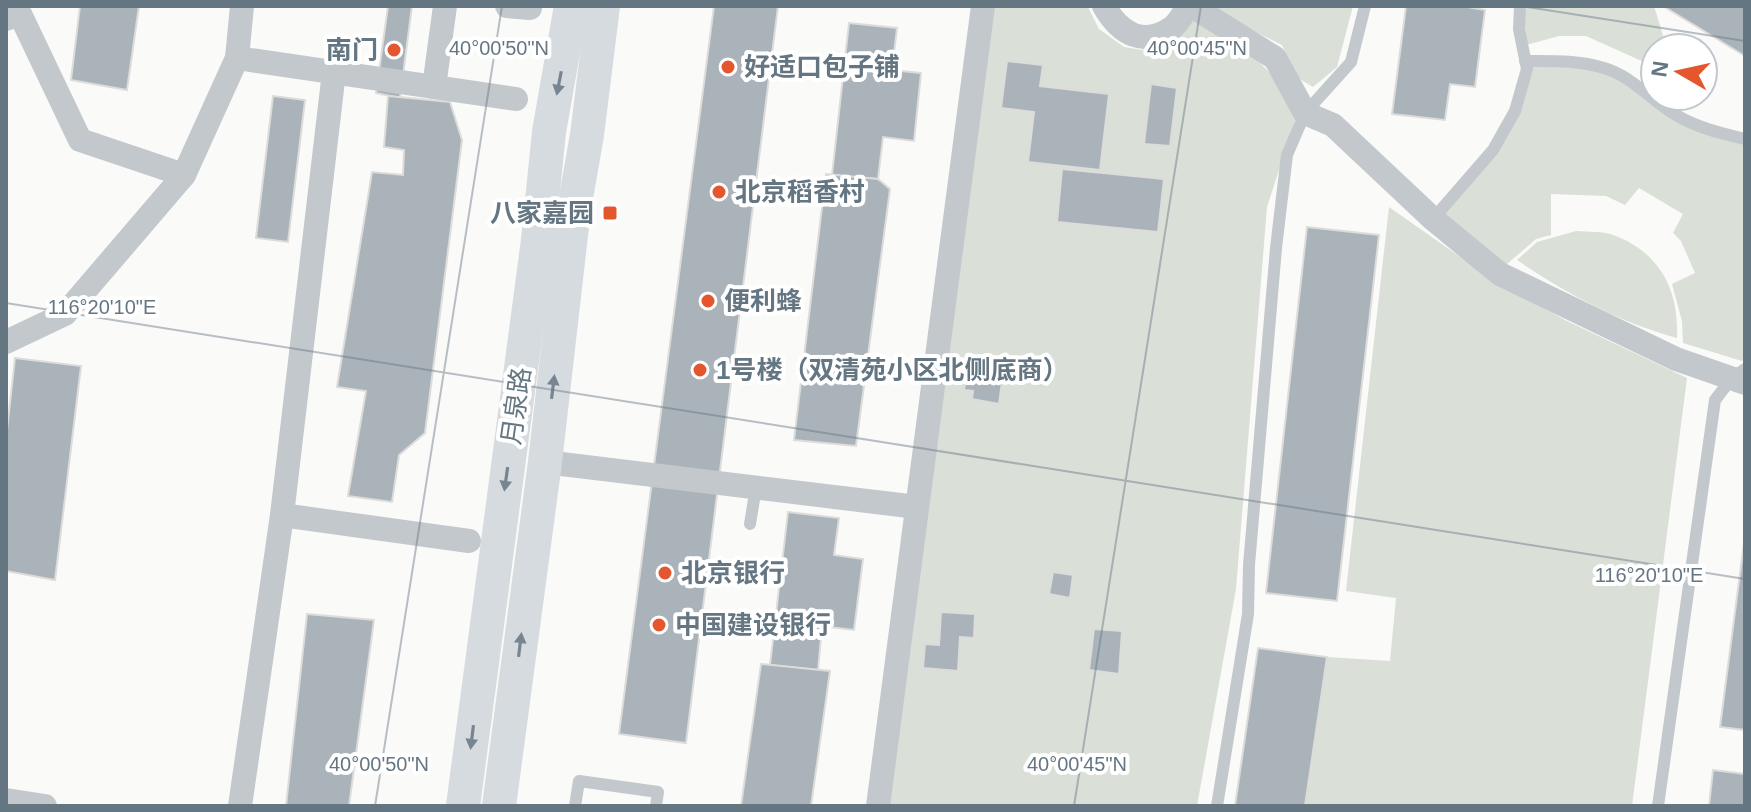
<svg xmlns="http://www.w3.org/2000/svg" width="1751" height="812" font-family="Helvetica,'Noto Sans SC',sans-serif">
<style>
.green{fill:#dadfd7}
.building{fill:#aab3b9;stroke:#dcdcda;stroke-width:2}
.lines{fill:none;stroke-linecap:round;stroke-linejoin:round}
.lane{stroke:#c3c8cc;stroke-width:12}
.street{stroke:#c3c8cc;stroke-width:24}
.secondary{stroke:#d6dbdf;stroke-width:34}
.oneway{fill:#768591}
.ticks{fill:none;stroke:#657683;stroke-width:2;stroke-opacity:0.45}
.poi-dot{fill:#e4572e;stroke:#fff;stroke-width:3}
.labels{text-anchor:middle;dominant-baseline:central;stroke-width:8;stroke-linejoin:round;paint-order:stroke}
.poi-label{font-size:26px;font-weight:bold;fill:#657683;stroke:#fff;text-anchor:start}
.street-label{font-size:26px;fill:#657683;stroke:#fff}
.ticks-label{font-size:20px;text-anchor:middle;fill:#657683;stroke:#fff;stroke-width:8;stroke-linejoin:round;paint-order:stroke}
</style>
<rect width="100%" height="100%" fill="#fafaf8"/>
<g class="green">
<polygon points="989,6 1088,7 1099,29 1124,47 1142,50 1169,36 1190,17 1243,46 1275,78 1297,114 1267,207 1236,589 1197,806 884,806"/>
<polygon points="1203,6 1353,6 1337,67 1313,87 1298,78 1282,45"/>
<polygon points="1524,6 1654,6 1665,42 1662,48 1655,48 1655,67 1586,36 1559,36 1526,45"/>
<polygon points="1528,63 1605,70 1673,116 1745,140 1745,359 1742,361 1683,343 1682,321 1672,284 1695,273 1681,241 1673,233 1683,214 1639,188 1625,205 1606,196 1551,194 1551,235 1536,239 1499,271 1436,219 1518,112"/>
<polygon points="1389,207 1496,282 1567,321 1687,378 1632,806 1305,806 1327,657 1390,661 1396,598 1346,591"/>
<path d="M1576,231c12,1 27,0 37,4 47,17 66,55 64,103 -58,-16 -110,-44 -160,-78l20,-18z"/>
</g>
<g class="building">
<polygon points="80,6 139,6 127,90 71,80"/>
<polygon points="388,6 412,6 400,98 376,93"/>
<polygon points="714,6 778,6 686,743 619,734"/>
<polygon points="1406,6 1462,6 1485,10 1475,87 1450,84 1445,120 1392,114"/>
<polygon points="1663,6 1745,6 1745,56"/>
<polygon points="849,23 897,28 892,70 921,73 914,141 883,137 878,179 832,175"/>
<polygon points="1007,61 1043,65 1040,86 1109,94 1100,170 1028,162 1034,112 1001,108"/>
<polygon points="1151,84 1177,88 1170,146 1144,144"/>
<polygon points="273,96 305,100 288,242 256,238"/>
<polygon points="388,96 450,102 462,140 425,433 399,455 392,502 348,496 366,391 337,387 372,172 403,175 404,150 384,147"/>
<polygon points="1062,169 1164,179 1158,232 1057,222"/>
<polygon points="826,174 878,179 890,189 856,446 794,440"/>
<polygon points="1307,227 1379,235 1337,601 1266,593"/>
<polygon points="15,358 81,366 55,580 6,571 6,439"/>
<polygon points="969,360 995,364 992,384 1002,382 999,404 972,399 973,391 964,390"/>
<polygon points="788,512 839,518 834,555 863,559 854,630 822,626 818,670 770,665"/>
<polygon points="1745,535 1745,730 1720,727"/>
<polygon points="1053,572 1073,575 1070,598 1049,594"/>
<polygon points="941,612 975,614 974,638 960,637 958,671 923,668 925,644 939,645"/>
<polygon points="307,614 374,620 349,806 286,806"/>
<polygon points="1094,629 1122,631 1119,674 1089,670"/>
<polygon points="1258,648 1327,657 1305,806 1235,806"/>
<polygon points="761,664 830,671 811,806 741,806"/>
<polygon points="1713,770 1745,774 1745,806 1709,806"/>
</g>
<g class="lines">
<g class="lane">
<path d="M1525,61c27,0 53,-1 79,7 30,9 47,33 72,47 22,13 44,18 69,24"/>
<polyline points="1433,219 1493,150 1515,111 1527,69 1519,29 1520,6"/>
<polyline points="750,524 756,487"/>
<polyline points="575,806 579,781 658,792 656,806"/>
<polyline points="1217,806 1248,614 1249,565 1276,248 1287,155 1305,113 1351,62 1365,6"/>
<polyline points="1658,806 1715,400 1732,378 1745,369"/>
</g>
<g class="street">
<polyline points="507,6 530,8"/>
<path d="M1104,6c16,28 40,42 69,21 6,-5 11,-15 16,-21"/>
<polyline points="1192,6 1275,58 1305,113 1333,125 1433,219 1500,274 1676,359 1745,383"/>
<polyline points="6,19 20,14 80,140 184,175"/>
<polyline points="237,58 516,99"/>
<polyline points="434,87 445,6"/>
<polyline points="6,342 65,314 184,175 237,58 242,6"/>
<polyline points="545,462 917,507"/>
<polyline points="282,515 469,541"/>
<polyline points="6,800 45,806"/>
<polyline points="240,806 282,515 334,72"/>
<polyline points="878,806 983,6"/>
</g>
<g class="secondary">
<polyline points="463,806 538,240 549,132 571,6"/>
<polyline points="499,806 545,462 574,209 587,135 603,6"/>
</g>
</g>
<defs><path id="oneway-solid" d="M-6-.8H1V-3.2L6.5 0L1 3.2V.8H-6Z" transform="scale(2)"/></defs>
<g class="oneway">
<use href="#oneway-solid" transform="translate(559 83) rotate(101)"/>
<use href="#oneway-solid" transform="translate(553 387) rotate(-83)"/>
<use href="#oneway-solid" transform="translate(506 479) rotate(98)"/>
<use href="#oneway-solid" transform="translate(520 645) rotate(-83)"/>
<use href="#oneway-solid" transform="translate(472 737) rotate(97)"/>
</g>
<path class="ticks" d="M1521,6l224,35M6,303l1739,276M375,806l127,-800M1074,806l127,-800"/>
<g class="poi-dot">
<circle cx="394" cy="50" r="8"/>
<circle cx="728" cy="67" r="8"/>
<circle cx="719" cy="192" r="8"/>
<rect x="602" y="205" width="16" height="16" rx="4"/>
<circle cx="708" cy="301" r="8"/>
<circle cx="700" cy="370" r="8"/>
<circle cx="665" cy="573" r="8"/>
<circle cx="659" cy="625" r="8"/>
</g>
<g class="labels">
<g class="poi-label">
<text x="378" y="50" text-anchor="end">南门</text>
<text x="744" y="67">好适口包子铺</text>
<text x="735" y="192">北京稻香村</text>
<text x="594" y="213" text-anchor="end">八家嘉园</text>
<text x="724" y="301">便利蜂</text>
<text x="716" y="370">1号楼（双清苑小区北侧底商）</text>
<text x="681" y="573">北京银行</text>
<text x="675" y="625">中国建设银行</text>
</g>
<g class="street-label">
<text transform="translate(516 406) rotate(-82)">月泉路</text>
</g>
</g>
<g class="ticks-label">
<text x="499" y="55">40°00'50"N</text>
<text x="1197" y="55">40°00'45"N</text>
<text x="102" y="314">116°20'10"E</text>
<text x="1649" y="582">116°20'10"E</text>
<text x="379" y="771">40°00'50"N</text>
<text x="1077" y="771">40°00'45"N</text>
</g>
<rect width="1751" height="812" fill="none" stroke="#657683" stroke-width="16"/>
<g transform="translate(1679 72) rotate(279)"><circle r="38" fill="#ffffff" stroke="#c1c8cd" stroke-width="2"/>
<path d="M0-6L14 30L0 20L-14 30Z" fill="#e4572e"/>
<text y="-12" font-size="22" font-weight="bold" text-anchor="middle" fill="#657683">N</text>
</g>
</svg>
